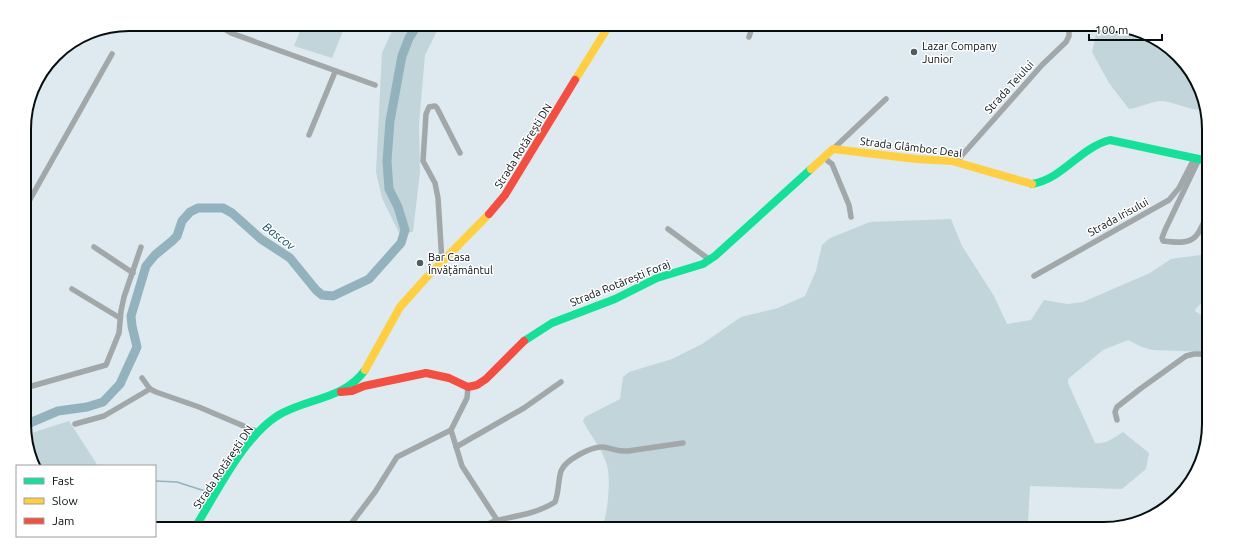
<svg xmlns="http://www.w3.org/2000/svg" width="1233" height="553" font-family="Ubuntu,sans-serif">
<style>
.green{fill:#c1d5db}
.lines{fill:none;stroke-linecap:round;stroke-linejoin:round}
.stream{stroke:#92b3be;stroke-width:1.5}
.river{stroke:#92b3be;stroke-width:9}
.street{stroke:#a2a8a9;stroke-width:5.5}
.fast{stroke:#16e098;stroke-width:8}
.slow{stroke:#ffcf43;stroke-width:8}
.jam{stroke:#f24e42;stroke-width:8}
.poi-dot{fill:#525b5e;stroke:#fff;stroke-width:1.5}
.labels{text-anchor:middle;dominant-baseline:central;stroke-width:3;stroke-linejoin:round;paint-order:stroke}
.poi-label{font-size:11px;fill:#060e10;stroke:#fff;text-anchor:start}
.street-label{font-size:11px;fill:#060e10;stroke:#fff}
.water-label{font-size:12px;font-style:italic;fill:#14505f;stroke:#fff}
.rim{fill:none;stroke:#060e10;stroke-width:2}
</style>
<rect width="100%" height="100%" fill="#deeaef"/>
<g class="green">
<polygon points="303,24 346,24 332,58 294,46"/>
<polygon points="395,24 445,24 436,33 425,55 419,124 420,172 413,232 399,233 382,198 376,172 382,53"/>
<path d="M1106,24l38,8 43,33 19,45c-15,1 -29,-7 -43,-9 -8,-1 -25,7 -34,8l-20,-26 -17,-31 4,-18z"/>
<path d="M951,219l11,27 32,50 13,28 24,-4 13,-20 23,4 16,-2 67,-29 21,-14 37,-5 1,43 -13,11 -1,3 14,9v32l-56,-2 -11,-3 -14,-7 -25,10 -35,29v4l27,60c10,2 20,-6 28,-11l26,21 -3,16 -24,20 -92,-3 -2,36 22,7h-449c7,-12 10,-51 6,-64 -4,-15 -17,-30 -24,-44l2,-4 35,-18 3,-22 6,-5 43,-13 30,-15 39,-27 37,-9 27,-12 11,-25 6,-26 8,-7 40,-16z"/>
<polygon points="69,421 98,466 37,466 25,435"/>
</g>
<g class="lines">
<polyline class="stream" points="155,481 177,482 208,492"/>
<polyline class="river" points="25,425 58,411 87,407 103,402 120,384 137,347 132,326 131,316 146,266 155,255 172,241 177,236 182,221 190,212 198,208 223,208 232,213 261,239 290,258 316,290 322,295 333,296 369,279 401,243 405,230 398,207 389,189 387,161 390,121 402,56 409,38 418,24"/>
<g class="street">
<polyline points="216,24 231,33 375,85"/>
<polyline points="749,37 753,24"/>
<polyline points="309,135 335,72"/>
<polyline points="833,149 886,99"/>
<polyline points="824,158 832,164 849,205 851,217"/>
<path d="M1199,159l-34,71 -3,8 1,3c32,4 33,-1 45,-28"/>
<polyline points="956,162 1042,65 1066,42 1069,36 1069,30 1066,24"/>
<polyline points="24,210 112,54"/>
<polyline points="668,229 710,260"/>
<polyline points="94,247 133,273"/>
<polyline points="442,262 438,198 435,183 423,161 426,114 429,107 435,106 437,108 460,153"/>
<polyline points="1034,276 1169,200 1179,188 1194,159"/>
<polyline points="72,289 120,318"/>
<polyline points="142,378 150,389 156,392 199,407 258,432"/>
<polyline points="25,388 106,365 119,333 121,311 124,297 141,247"/>
<polyline points="1117,420 1115,412 1117,407 1140,389 1186,356 1194,354 1209,354"/>
<polyline points="75,424 104,416 150,389"/>
<polyline points="451,430 462,466 497,520"/>
<polyline points="456,447 524,408 561,382"/>
<polyline points="347,529 375,492 397,457 451,430 467,398 468,387"/>
<path d="M478,529c6,-3 13,-7 20,-9 19,-4 40,-7 57,-18 4,-10 3,-21 6,-31 4,-11 31,-25 42,-24 9,1 15,5 25,4l55,-8"/>
</g>
<g class="fast">
<path d="M1032,184c31,-5 47,-36 78,-44l98,21"/>
<polyline points="524,341 552,323 615,299 657,278 703,264 715,256 811,169"/>
<path d="M194,529c23,-36 47,-89 83,-113 29,-18 67,-16 88,-46"/>
</g>
<g class="slow">
<polyline points="575,80 610,24"/>
<polyline points="811,169 833,149 916,159 952,161 1032,184"/>
<polyline points="365,370 400,307 426,278 489,214"/>
</g>
<g class="jam">
<polyline points="489,214 505,195 575,80"/>
<polyline points="341,392 352,391 364,386 426,373 449,378 468,387 477,385 486,379 524,341"/>
</g>
</g>
<g class="poi-dot">
<circle cx="914" cy="52" r="4"/>
<circle cx="420" cy="263" r="4"/>
</g>
<g class="labels">
<g class="poi-label">
<text x="922" y="46">Lazar Company<tspan x="922" dy="13">Junior</tspan></text>
<text x="428" y="257">Bar Casa<tspan x="428" dy="13">Învățământul</tspan></text>
</g>
<g class="street-label">
<text transform="translate(1009 87) rotate(-48)">Strada Teiului</text>
<text transform="translate(523 146) rotate(-58)">Strada Rotărești DN</text>
<text transform="translate(911 147) rotate(7)">Strada Glâmboc Deal</text>
<text transform="translate(1118 217) rotate(-29)">Strada Irisului</text>
<text transform="translate(620 283) rotate(-22)">Strada Rotărești Foraj</text>
<text transform="translate(223 467) rotate(-56)">Strada Rotărești DN</text>
</g>
<g class="water-label">
<text transform="translate(279 236) rotate(37)">Bascov</text>
</g>
</g>
<path d="M0 0H1233V553H0ZM129 31H1104A98 98 0 0 1 1202 129V424A98 98 0 0 1 1104 522H129A98 98 0 0 1 31 424V129A98 98 0 0 1 129 31Z" fill="#fff" fill-rule="evenodd"/>
<path class="rim" d="M129 31H1104A98 98 0 0 1 1202 129V424A98 98 0 0 1 1104 522H129A98 98 0 0 1 31 424V129A98 98 0 0 1 129 31Z"/>
<rect x="16" y="465" width="140" height="72" fill="#ffffff" stroke="#9b9f9f"/>
<rect x="24" y="478" width="20" height="6" fill="#16e098" stroke="#9b9f9f"/>
<text x="52" y="485" font-size="12" fill="#060e10">Fast</text>
<rect x="24" y="498" width="20" height="6" fill="#ffcf43" stroke="#9b9f9f"/>
<text x="52" y="505" font-size="12" fill="#060e10">Slow</text>
<rect x="24" y="518" width="20" height="6" fill="#f24e42" stroke="#9b9f9f"/>
<text x="52" y="525" font-size="12" fill="#060e10">Jam</text>
<path d="M1089 34v6h73v-6" fill="none" stroke="#060e10" stroke-width="2"/>
<text x="1095" y="34" font-size="12" fill="#060e10" stroke="#ffffff" stroke-width="3" paint-order="stroke">100 m</text>
</svg>
